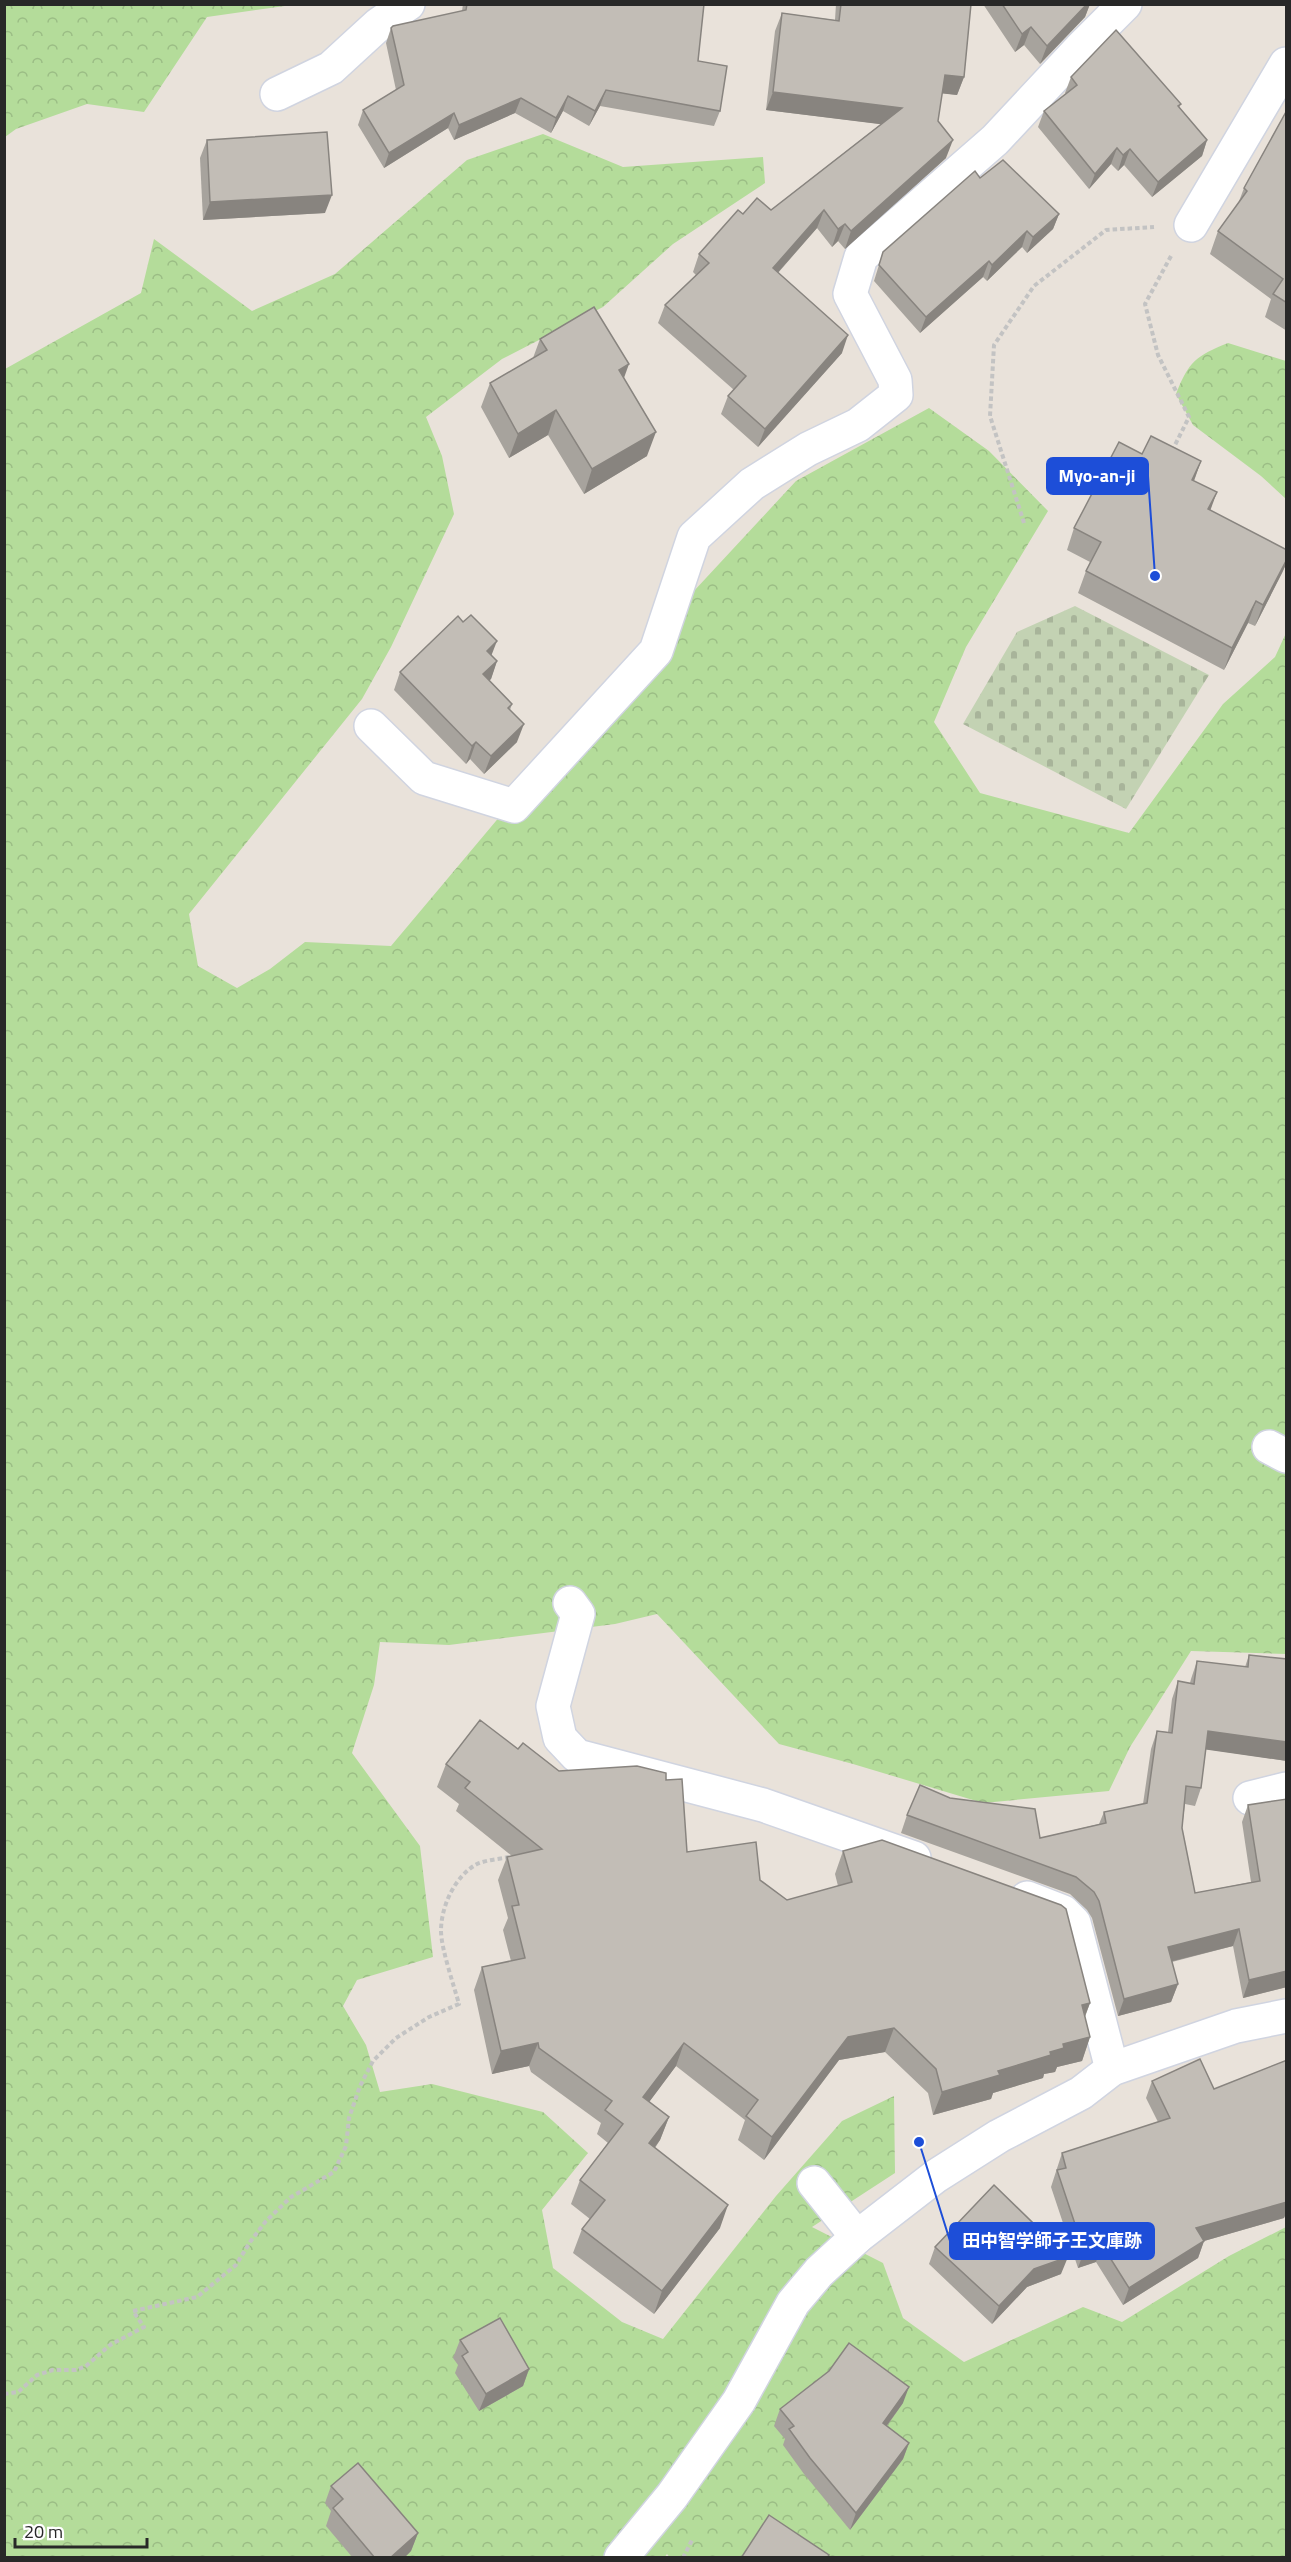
<svg xmlns="http://www.w3.org/2000/svg" width="1291" height="2562" font-family="'Titillium Web','Noto Sans JP',sans-serif">
<style>
.forest{fill:url(#forest-crowns)}
.cemetery{fill:url(#cemetery-stones)}
.lines{fill:none;stroke-linecap:round;stroke-linejoin:round}
.minor-casing{stroke:#d0d4e0;stroke-width:36}
.path{stroke:#c3c3c3;stroke-width:4;stroke-dasharray:4.5 3;stroke-linecap:butt}
.minor{stroke:#fff;stroke-width:33}
.wall{fill:#a7a39d}
.shaded-wall{fill:#88847f}
.building{fill:#c2bdb6;stroke:#88847f;stroke-width:1.5}
.leader{fill:none;stroke:#1d4ed8;stroke-width:2}
.callout-dot{fill:#1d4ed8;stroke:#fff;stroke-width:2}
.callout{fill:#1d4ed8;stroke:#1d4ed8;stroke-width:2}
.callout-label{font-size:18px;text-anchor:middle;font-weight:bold;fill:#fff}
</style>
<defs>
<pattern id="forest-crowns" width="20" height="18" patternUnits="userSpaceOnUse" patternTransform="scale(1.5)"><rect width="20" height="18" fill="#b4dc9a"/><path d="M2 6a3 3 0 1 1 6 0M12 15a3 3 0 1 1 6 0" fill="none" stroke="#9bbd85"/></pattern>
<pattern id="cemetery-stones" width="16" height="16" patternUnits="userSpaceOnUse" patternTransform="scale(1.5)"><rect width="16" height="16" fill="#c3d2b3"/><path d="M2 7V4a2 2 0 0 1 4 0v3zM10 15v-3a2 2 0 0 1 4 0v3z" fill="#a8b49a"/></pattern>
</defs>
<rect width="100%" height="100%" fill="#e9e2da"/>
<g class="forest">
<polygon points="5,4 292,4 292,5 207,17 144,112 87,104 16,129 5,137"/>
<polygon points="543,134 623,167 763,157 765,183 673,244 603,307 502,359 426,417 442,456 454,514 391,647 362,699 189,914 198,966 237,988 270,969 305,942 391,946 642,647 796,481 929,408 989,451 1048,511 966,647 934,722 980,793 1129,833 1223,704 1275,657 1286,633 1286,1654 1191,1651 1130,1747 1109,1791 983,1803 853,1764 779,1744 657,1614 615,1624 449,1645 380,1642 374,1685 352,1753 420,1846 433,1957 357,1980 343,2006 366,2045 380,2092 432,2084 543,2112 588,2153 542,2210 553,2268 622,2322 663,2339 776,2196 842,2121 894,2096 895,2173 812,2227 883,2263 903,2318 964,2362 1083,2307 1122,2322 1229,2256 1286,2227 1286,2557 670,2558 667,2554 664,2558 5,2558 5,369 141,293 154,239 252,311 335,274 467,160"/>
<path d="M1228,343l58,18v138l-25,-23 -68,-51 -17,-31c13,-33 20,-38 52,-51z"/>
</g>
<polygon class="cemetery" points="1075,606 1209,675 1126,809 963,724 1017,632"/>
<g class="lines">
<g class="minor-casing">
<g id="minor">
<polyline points="277,94 331,68 379,24 408,4"/>
<polyline points="1191,225 1286,64"/>
<polyline points="371,726 424,778 514,806 656,651 694,537 752,484 808,449 858,425 896,395 895,380 850,294 861,257 995,140 1080,49 1125,4"/>
<polyline points="1269,1447 1286,1456"/>
<polyline points="570,1603 578,1614 553,1706 560,1738 577,1756 763,1805 914,1858"/>
<polyline points="1250,1798 1286,1789"/>
<polyline points="1027,1898 1063,1912 1074,1923 1112,2069"/>
<polyline points="814,2183 857,2237"/>
<polyline points="621,2558 672,2496 739,2401 793,2303 819,2272 857,2237 936,2176 999,2136 1081,2093 1112,2069 1236,2026 1286,2016"/>
</g>
</g>
<g class="path">
<polyline points="1171,256 1145,304 1158,355 1189,417 1172,451"/>
<polyline points="1024,523 990,416 994,345 1034,286 1106,230 1154,227"/>
<path d="M4,2394l14,-2 19,-17 16,-5h23l10,-4 24,-21 34,-18 -11,-16 64,-14 39,-32 14,-23 16,-21 25,-24 43,-25 12,-26 3,-28 11,-32 13,-25 23,-23 33,-21 30,-13c-5,-18 -18,-56 -18,-73 0,-25 14,-55 36,-67 9,-4 22,-5 32,-7"/>
<polyline points="683,2558 693,2538"/>
</g>
<use href="#minor" class="minor"/>
</g>
<g class="wall">
<polygon points="463,4 704,4 698,61 720,111 714,126 600,106 589,126 563,111 551,133 515,113 454,140 448,128 384,168 358,125 363,110 396,90 386,43 391,28 462,11"/>
<polygon points="836,4 971,4 964,77 957,95 942,93 938,121 946,158 845,249 838,241 832,247 817,228 778,273 842,353 758,447 721,414 728,396 734,390 658,323 665,305 696,275 693,272 699,254 743,214 771,210 881,124 766,110 775,31 782,13 835,20"/>
<polygon points="983,4 1090,4 1085,17 1040,64 1024,45 1015,52"/>
<polygon points="1071,77 1181,104 1179,108 1207,140 1202,156 1152,197 1124,165 1118,171 1111,164 1089,189 1038,127 1044,111 1066,94 1065,93"/>
<polygon points="1287,110 1287,331 1265,317 1271,299 1210,254 1218,231 1238,204 1244,188"/>
<polygon points="207,140 325,213 203,220 200,158"/>
<polygon points="980,178 1059,214 1053,229 1027,253 1022,247 987,281 983,277 920,333 874,281 883,252"/>
<polygon points="540,339 624,379 647,456 584,494 548,435 509,458 481,407 490,383 533,358"/>
<polygon points="1142,454 1201,461 1194,481 1210,511 1287,550 1287,562 1282,573 1255,626 1248,623 1224,670 1078,593 1086,571 1090,562 1067,550 1074,528"/>
<polygon points="491,655 497,661 491,679 489,680 512,704 510,710 517,742 484,774 470,759 466,764 394,690 400,672"/>
<polygon points="1249,1655 1287,1659 1287,1761 1206,1749 1201,1788 1195,1806 1185,1804 1182,1828 1195,1893 1251,1882 1242,1822 1248,1805 1287,1799 1287,1987 1243,1998 1233,1946 1172,1962 1178,1984 1171,2002 1118,2016 1092,1918 1087,1910 1070,1894 901,1833 907,1815 1040,1838 1099,1824 1104,1812 1143,1804 1151,1749 1157,1731 1168,1732 1172,1699 1178,1681 1190,1683 1191,1679 1197,1661 1245,1667"/>
<polygon points="518,1749 559,1771 666,1780 687,1852 760,1880 787,1900 838,1886 835,1874 843,1851 1090,2003 1085,2017 1090,2037 1082,2061 1057,2067 1055,2072 1044,2074 1043,2078 993,2093 991,2099 933,2115 928,2093 885,2052 839,2060 764,2160 738,2140 745,2120 676,2066 649,2102 669,2117 660,2140 655,2148 720,2228 654,2314 573,2253 582,2229 590,2219 571,2204 580,2180 608,2143 597,2134 601,2123 531,2072 529,2066 492,2074 474,1990 482,1967 511,1961 503,1930 508,1918 498,1880 507,1857 512,1856 456,1811 459,1804 437,1787 446,1764"/>
<polygon points="1287,2060 1287,2211 1284,2218 1204,2241 1198,2258 1123,2305 1096,2262 1078,2268 1051,2187 1062,2153 1158,2122 1146,2098 1152,2081 1214,2089"/>
<polygon points="935,2247 1061,2274 1027,2287 992,2324 929,2264"/>
<polygon points="460,2340 529,2369 523,2386 479,2411 455,2373 458,2365 453,2358"/>
<polygon points="903,2403 887,2426 909,2443 903,2459 850,2530 804,2474 783,2445 785,2439 774,2426 780,2409"/>
<polygon points="331,2486 418,2533 411,2551 404,2558 353,2558 326,2526 331,2511 325,2503"/>
</g>
<g class="shaded-wall">
<polygon points="1083,4 1090,4 1085,17 1040,64 1047,46"/>
<polygon points="1031,27 1024,45 1015,52 1022,34"/>
<polygon points="945,75 964,77 957,95 938,93"/>
<polygon points="606,90 600,106 589,126 595,111"/>
<polygon points="773,92 902,108 895,126 766,110"/>
<polygon points="568,96 563,111 551,133 556,118"/>
<polygon points="521,98 515,113 454,140 459,125"/>
<polygon points="454,113 448,128 384,168 389,153"/>
<polygon points="953,140 946,158 845,249 851,231"/>
<polygon points="1207,140 1202,156 1152,197 1158,182"/>
<polygon points="1117,148 1111,164 1089,189 1095,174"/>
<polygon points="1130,149 1124,165 1118,171 1123,155"/>
<polygon points="332,195 325,213 203,220 210,202"/>
<polygon points="824,210 817,228 766,286 773,268"/>
<polygon points="1059,214 1053,229 1027,253 1033,237"/>
<polygon points="845,224 838,241 832,247 838,229"/>
<polygon points="1027,231 1022,247 987,281 992,265"/>
<polygon points="989,261 983,277 920,333 926,317"/>
<polygon points="848,335 842,353 758,447 765,429"/>
<polygon points="629,364 620,389 619,370"/>
<polygon points="556,410 548,435 509,458 518,434"/>
<polygon points="656,432 647,456 584,494 592,469"/>
<polygon points="1201,461 1193,483 1192,480"/>
<polygon points="1217,492 1209,514 1208,509"/>
<polygon points="1287,559 1287,562 1282,573 1255,626 1263,605"/>
<polygon points="1256,601 1248,623 1224,670 1232,648"/>
<polygon points="497,641 490,659 487,651"/>
<polygon points="497,661 491,679 477,692 483,674"/>
<polygon points="524,724 517,742 484,774 491,756"/>
<polygon points="476,742 470,759 466,764 472,746"/>
<polygon points="1208,1731 1287,1742 1287,1761 1202,1749"/>
<polygon points="1239,1929 1233,1946 1161,1964 1168,1947"/>
<polygon points="1287,1971 1287,1987 1243,1998 1249,1980"/>
<polygon points="1178,1984 1171,2002 1118,2016 1124,1999"/>
<polygon points="1090,2003 1081,2026 1082,2005"/>
<polygon points="894,2028 885,2052 839,2060 764,2160 772,2137 848,2037"/>
<polygon points="1090,2037 1082,2061 1057,2067 1055,2072 1044,2074 1043,2078 993,2093 991,2099 933,2115 942,2092 1050,2052 1063,2044"/>
<polygon points="538,2043 529,2066 492,2074 501,2051"/>
<polygon points="684,2043 676,2066 635,2121 643,2097"/>
<polygon points="669,2117 660,2140 640,2167 649,2143"/>
<polygon points="1287,2191 1287,2211 1284,2218 1190,2245 1196,2228"/>
<polygon points="728,2205 720,2228 654,2314 662,2291"/>
<polygon points="1204,2241 1198,2258 1123,2305 1129,2288"/>
<polygon points="1102,2245 1096,2262 1078,2268 1084,2251"/>
<polygon points="1068,2257 1061,2274 1027,2287 992,2324 999,2306 1034,2269"/>
<polygon points="529,2369 523,2386 479,2411 486,2394"/>
<polygon points="909,2387 903,2403 877,2439 883,2423"/>
<polygon points="909,2443 903,2459 850,2530 856,2513"/>
<polygon points="418,2533 411,2551 404,2558 390,2558"/>
</g>
<g class="building">
<polygon points="467,4 704,4 698,61 727,66 720,111 606,90 595,111 568,96 556,118 521,98 459,125 454,113 389,153 363,110 404,85 391,28 393,26 466,10"/>
<polygon points="841,4 971,4 964,77 945,75 938,121 953,140 851,231 845,224 838,229 824,210 773,268 848,335 765,429 728,396 746,376 665,305 709,263 699,254 738,210 743,214 757,198 771,210 902,108 773,92 782,13 839,21"/>
<polygon points="1002,4 1087,4 1047,46 1031,27 1022,34"/>
<polygon points="1116,30 1181,104 1178,106 1207,140 1158,182 1130,149 1123,155 1117,148 1095,174 1044,111 1077,85 1071,77"/>
<polygon points="1287,110 1287,303 1273,294 1283,279 1218,231 1247,191 1244,188"/>
<polygon points="327,132 332,195 210,202 207,140"/>
<polygon points="1003,160 1059,214 1033,237 1027,231 992,265 989,261 926,317 879,265 883,252 975,171 980,178"/>
<polygon points="594,307 629,364 619,370 656,432 592,469 556,410 518,434 490,383 547,350 540,339"/>
<polygon points="1151,436 1201,461 1192,480 1217,492 1208,509 1287,550 1287,559 1263,605 1256,601 1232,648 1086,571 1101,542 1074,528 1119,442 1142,454"/>
<polygon points="471,615 497,641 487,651 497,661 483,674 512,704 508,708 524,724 491,756 476,742 472,746 400,672 458,616 463,622"/>
<polygon points="1249,1655 1287,1659 1287,1742 1208,1731 1201,1788 1186,1786 1182,1828 1195,1893 1260,1881 1248,1805 1287,1799 1287,1971 1249,1980 1239,1929 1168,1947 1178,1984 1124,1999 1099,1901 1094,1892 1076,1877 907,1815 920,1785 950,1798 1035,1809 1040,1838 1106,1823 1104,1812 1147,1803 1157,1731 1172,1733 1178,1681 1194,1684 1197,1661 1248,1667"/>
<polygon points="480,1720 518,1749 523,1743 559,1771 637,1766 666,1773 666,1780 682,1779 687,1852 756,1842 760,1880 787,1900 852,1882 843,1851 882,1840 1061,1905 1066,1909 1090,2003 1082,2005 1090,2037 1063,2044 1064,2048 1050,2052 1051,2055 998,2071 1000,2075 942,2092 936,2069 894,2028 848,2037 772,2137 746,2116 758,2100 684,2043 643,2097 669,2117 649,2143 728,2205 662,2291 582,2229 605,2200 580,2180 623,2124 605,2110 612,2101 539,2048 538,2043 501,2051 482,1967 525,1958 512,1906 519,1905 507,1857 542,1849 465,1788 470,1782 446,1764"/>
<polygon points="1200,2059 1214,2089 1287,2060 1287,2202 1196,2228 1204,2241 1129,2288 1102,2245 1084,2251 1057,2170 1066,2168 1062,2153 1170,2118 1152,2081"/>
<polygon points="994,2185 1068,2257 1034,2269 999,2306 935,2247"/>
<polygon points="500,2318 529,2369 486,2394 462,2356 468,2352 460,2340"/>
<polygon points="849,2343 909,2387 883,2423 909,2443 856,2513 810,2458 789,2429 794,2426 780,2409 829,2371"/>
<polygon points="358,2463 418,2533 390,2558 375,2558 333,2508 343,2499 331,2486"/>
<polygon points="769,2515 829,2555 827,2558 741,2558"/>
</g>
<path class="leader" d="M1155 576L1148 476M919 2142L950 2241"/>
<g class="callout-dot">
<circle cx="1155" cy="576" r="6"/>
<circle cx="919" cy="2142" r="6"/>
</g>
<g class="callout">
<rect x="1047" y="458" width="101" height="36" rx="6"/>
<rect x="950" y="2223" width="204" height="36" rx="6"/>
</g>
<g class="callout-label">
<text x="1097" y="482">Myo-an-ji</text>
<text x="1052" y="2247">田中智学師子王文庫跡</text>
</g>
<rect width="1291" height="2562" fill="none" stroke="#282828" stroke-width="12"/>
<path d="M15 2538v9h132v-9" fill="none" stroke="#282828" stroke-width="3"/>
<text x="24" y="2538" font-size="18" fill="#282828" stroke="#ffffff" stroke-width="4.5" paint-order="stroke">20 m</text>
</svg>
